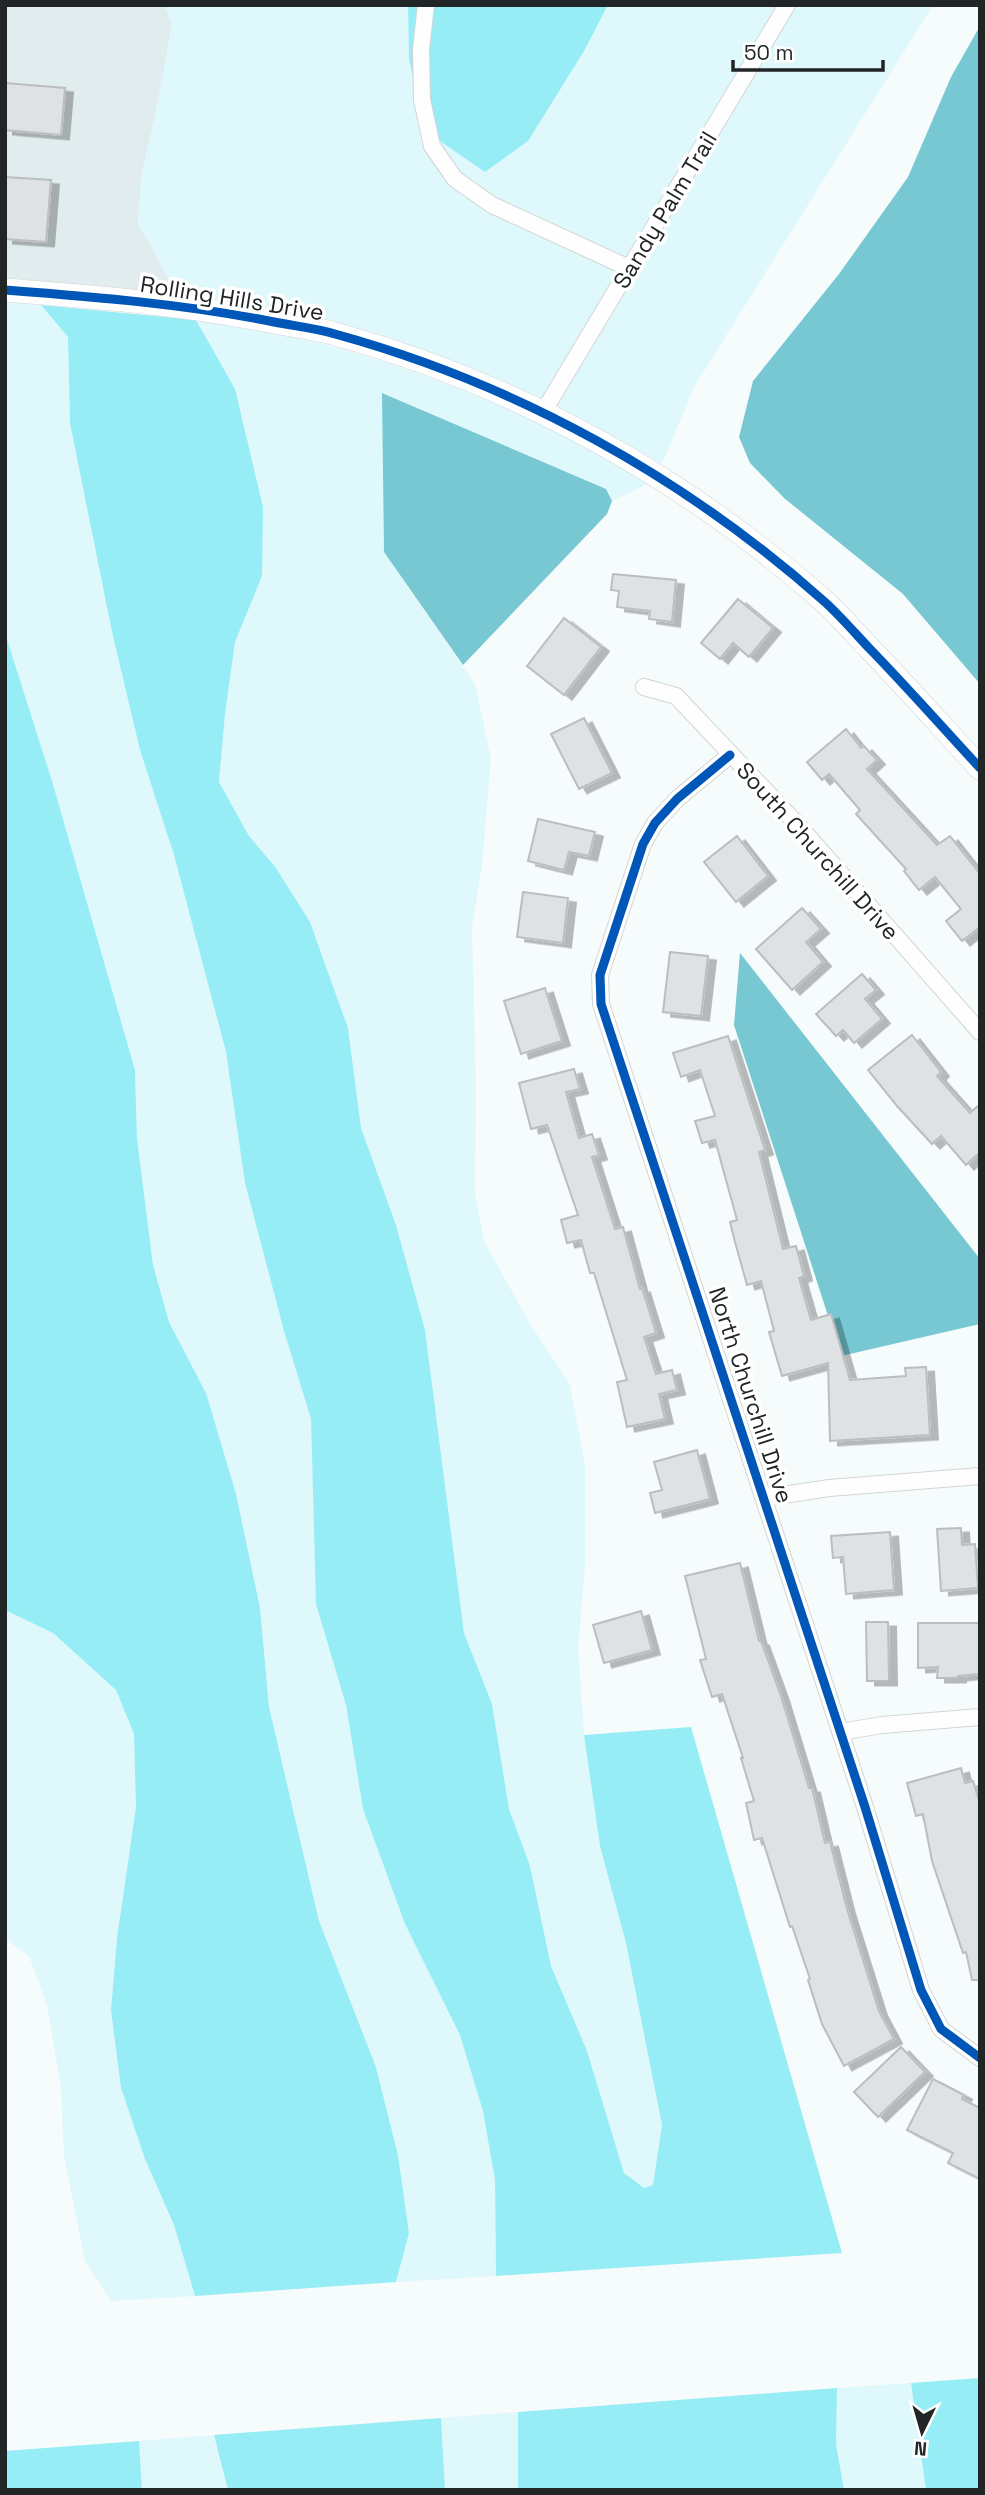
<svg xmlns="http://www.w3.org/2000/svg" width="985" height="2495" font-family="'Space Grotesk',sans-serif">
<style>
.built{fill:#e1ecee}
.green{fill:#dff8fb}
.forest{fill:#96edf6}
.water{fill:#77c8d2}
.building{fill:#dee2e3;stroke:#bbbebf;stroke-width:2;filter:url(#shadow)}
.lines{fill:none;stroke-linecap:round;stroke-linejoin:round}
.street-casing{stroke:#d2d5d6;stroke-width:18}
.secondary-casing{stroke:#d2d5d6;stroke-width:24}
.street{stroke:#fefeff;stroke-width:16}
.secondary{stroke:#fefeff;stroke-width:23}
.cycleway-casing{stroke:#fff;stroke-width:13}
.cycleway{stroke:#0057b8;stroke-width:9}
.labels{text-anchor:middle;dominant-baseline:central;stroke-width:7;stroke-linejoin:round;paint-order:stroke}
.street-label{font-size:23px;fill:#222526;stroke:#fff}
</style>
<defs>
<filter id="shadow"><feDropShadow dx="8" dy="4.5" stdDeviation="0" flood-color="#0004"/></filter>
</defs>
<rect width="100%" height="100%" fill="#f6fbfc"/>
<polygon class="built" points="5,5 165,5 172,25 155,117 142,172 138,223 178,295 5,279"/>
<g class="green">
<path d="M165,5h243l1,53 175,-7 24,-46h325l-239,382 -32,77c-67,-40 -138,-73 -211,-102 -38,-14 -76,-31 -116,-40 -51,-12 -105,-21 -157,-27l-40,-72 4,-51 13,-55 17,-92z"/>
<polygon points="5,302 41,305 68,337 70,423 112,632 140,750 174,855 226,1052 245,1183 284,1331 311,1419 316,1604 346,1705 363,1809 405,1924 460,2035 483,2110 495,2180 496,2276 396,2282 409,2233 398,2155 376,2067 319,1921 269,1707 260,1608 206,1393 169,1322 153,1265 137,1139 135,1070 52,781 5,633"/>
<path d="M196,320c160,19 315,81 453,163l-37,18 -6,-12 -223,-96 1,159 91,132 16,74 -9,106 -10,64 4,158 -1,107 9,48 45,81 41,63 15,79v103l-7,81 6,85 16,113 26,97 36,182 -9,60 -9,3 -20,-14 -37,-123 -36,-85 -21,-100 -21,-57 -17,-105 -28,-71 -39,-303 -29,-105 -35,-97 -13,-100 -38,-106 -34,-54 -27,-32 -30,-54 6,-68 10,-72 27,-66 -60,-249z"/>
<polygon points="5,1610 53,1633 116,1690 134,1734 136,1807 117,1938 111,2010 121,2088 145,2159 174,2225 195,2296 111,2301 85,2261 64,2156 61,2087 47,2005 29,1956 5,1939"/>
<polygon points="911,2383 926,2490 844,2490 836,2444 837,2388"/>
<polygon points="518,2412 518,2490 445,2490 441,2418"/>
<polygon points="214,2435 228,2490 142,2490 139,2441"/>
</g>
<g class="forest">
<polygon points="408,5 608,5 584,51 528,141 485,172 424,130 409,58"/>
<polygon points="41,305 196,320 235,389 263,507 262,576 235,642 225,714 219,782 249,836 276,868 310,922 348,1028 361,1128 396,1225 425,1330 464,1633 492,1704 509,1809 530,1866 551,1966 587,2051 624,2173 644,2188 653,2185 662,2125 626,1943 600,1846 584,1735 691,1727 842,2253 496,2276 495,2180 483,2111 460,2035 405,1924 363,1809 346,1705 316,1604 311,1419 284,1331 245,1183 226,1052 174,855 140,750 112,632 70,423 68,337"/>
<polygon points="5,633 52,781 135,1070 137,1139 153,1265 169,1322 206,1393 236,1494 260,1608 269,1707 319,1921 376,2067 398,2155 409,2233 396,2282 195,2296 174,2225 145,2159 121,2088 111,2010 117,1938 136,1807 134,1734 116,1690 53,1633 5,1610"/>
<polygon points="980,2378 980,2490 926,2490 911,2383"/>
<polygon points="837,2388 836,2444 844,2490 518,2490 518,2412"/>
<polygon points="441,2418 445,2490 228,2490 214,2435"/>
<polygon points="139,2441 142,2490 5,2490 5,2451"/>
</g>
<g class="water">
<polygon points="980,26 980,684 903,594 784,498 750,463 739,437 753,381 839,274 908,177 951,77"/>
<polygon points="382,393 606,489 612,501 607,514 463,665 384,552"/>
<polygon points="740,953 980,1259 980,1324 841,1356 734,1025"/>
</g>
<g class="building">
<polygon points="5,83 65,88 61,135 5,130"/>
<polygon points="5,177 51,180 46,242 5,239"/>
<polygon points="613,574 676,580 672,622 649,619 650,611 617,607 619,591 611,590"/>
<polygon points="738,599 773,628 749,657 733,643 720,659 701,643"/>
<polygon points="564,618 601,647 564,695 527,666"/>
<polygon points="584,718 612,773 579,789 551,734"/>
<polygon points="846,729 861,748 864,746 877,760 867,769 937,845 950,836 980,874 980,927 962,941 946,921 961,909 935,877 919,890 904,871 906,869 856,814 860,810 829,774 822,780 807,762"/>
<polygon points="538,819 595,832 589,856 569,852 564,870 528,861"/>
<polygon points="737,836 768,876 736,902 704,862"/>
<polygon points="523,892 568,898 563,943 517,937"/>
<polygon points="802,908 821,929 806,942 823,962 792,990 756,949"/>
<polygon points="670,952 708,956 701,1016 663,1012"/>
<polygon points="862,974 876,990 865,999 882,1019 854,1043 843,1030 836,1036 816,1014"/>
<polygon points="545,988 562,1041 521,1054 504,1001"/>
<polygon points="912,1035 941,1072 937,1076 970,1113 980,1104 980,1152 966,1165 941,1136 932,1144 897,1106 868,1070"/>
<polygon points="728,1036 765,1150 759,1152 783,1249 796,1246 804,1276 799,1278 811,1320 831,1314 850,1380 906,1376 905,1368 926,1367 930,1435 830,1441 828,1363 782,1376 769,1332 774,1331 761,1281 747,1285 735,1242 730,1222 737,1220 715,1140 702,1143 695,1121 715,1116 700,1070 681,1077 673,1053"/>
<polygon points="574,1069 580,1089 566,1092 579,1138 592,1134 599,1155 592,1157 615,1229 623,1227 640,1289 642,1288 656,1333 644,1337 656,1374 672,1370 677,1390 659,1394 665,1419 627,1427 617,1382 627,1380 594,1273 590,1273 581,1240 567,1243 561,1220 578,1215 547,1125 531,1129 519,1083"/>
<polygon points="697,1450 710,1499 655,1513 650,1493 662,1490 654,1462"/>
<polygon points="961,1528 962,1545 975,1544 978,1588 941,1591 937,1529"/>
<polygon points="890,1532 894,1590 846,1594 843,1557 833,1558 831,1536"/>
<polygon points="740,1563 759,1641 761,1641 781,1696 809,1788 812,1788 825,1843 830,1842 847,1909 879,2011 894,2039 844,2066 822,2024 808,1980 810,1979 792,1926 790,1927 762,1838 754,1840 746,1803 754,1801 741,1758 743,1758 722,1694 712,1697 700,1660 706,1659 685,1576"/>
<polygon points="641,1611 652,1650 604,1663 593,1625"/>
<polygon points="866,1622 888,1622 889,1681 867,1681"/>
<polygon points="918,1623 980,1623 980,1674 958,1676 958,1678 937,1678 938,1667 918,1668"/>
<polygon points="961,1768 965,1783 973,1781 980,1804 980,1980 972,1980 966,1952 963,1953 932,1861 923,1814 916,1816 907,1783"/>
<polygon points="901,2047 925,2072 878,2117 854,2092"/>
<polygon points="933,2079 964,2095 962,2099 980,2108 980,2179 948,2163 953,2153 907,2130"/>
</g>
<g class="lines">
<g class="street-casing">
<g id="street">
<polyline points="426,5 421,49 422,100 432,146 455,179 492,205 629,268"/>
<polyline points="542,414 787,5"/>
<polyline points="644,687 676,696 798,825 980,1032"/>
<polyline points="730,755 677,799 655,823 643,844 600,975 601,1004 865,1807 921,1990 941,2029 980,2058"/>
<polyline points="764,1498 829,1488 980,1476"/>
<polyline points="841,1732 882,1725 980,1717"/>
</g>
</g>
<g class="secondary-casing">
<path id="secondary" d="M5,290c90,7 180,14 269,32 20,4 41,6 61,12 182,50 351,144 491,269 15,14 29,30 43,45 38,39 74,80 111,120"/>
</g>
<use href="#street" class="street"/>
<use href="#secondary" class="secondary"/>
<g class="cycleway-casing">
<g id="cycleway">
<path d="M5,290c90,7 180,14 269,32 20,4 41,6 61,12 182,50 351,144 491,269 15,14 29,30 43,45 38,39 74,80 111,120"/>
<polyline points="730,755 677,799 655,823 643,844 600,975 601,1004 865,1807 921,1990 941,2029 980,2058"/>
</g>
</g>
<use href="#cycleway" class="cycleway"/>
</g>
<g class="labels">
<g class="street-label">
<text transform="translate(665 210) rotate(-59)">Sandy Palm Trail</text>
<text transform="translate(232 298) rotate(9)">Rolling Hills Drive</text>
<text transform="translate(818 851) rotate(48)">South Churchill Drive</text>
<text transform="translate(751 1395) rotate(72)">North Churchill Drive</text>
</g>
</g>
<rect width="985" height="2495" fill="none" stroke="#222526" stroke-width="14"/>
<g transform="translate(922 2432) rotate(185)" stroke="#ffffff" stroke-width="5" paint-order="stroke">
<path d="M0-5L12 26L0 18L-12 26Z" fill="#222526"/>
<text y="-10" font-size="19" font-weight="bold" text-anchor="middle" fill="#222526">N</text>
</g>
<path d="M733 60v10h150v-10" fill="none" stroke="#222526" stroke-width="3.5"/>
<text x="744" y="60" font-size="21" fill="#222526" stroke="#ffffff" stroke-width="5" paint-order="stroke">50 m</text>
</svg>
